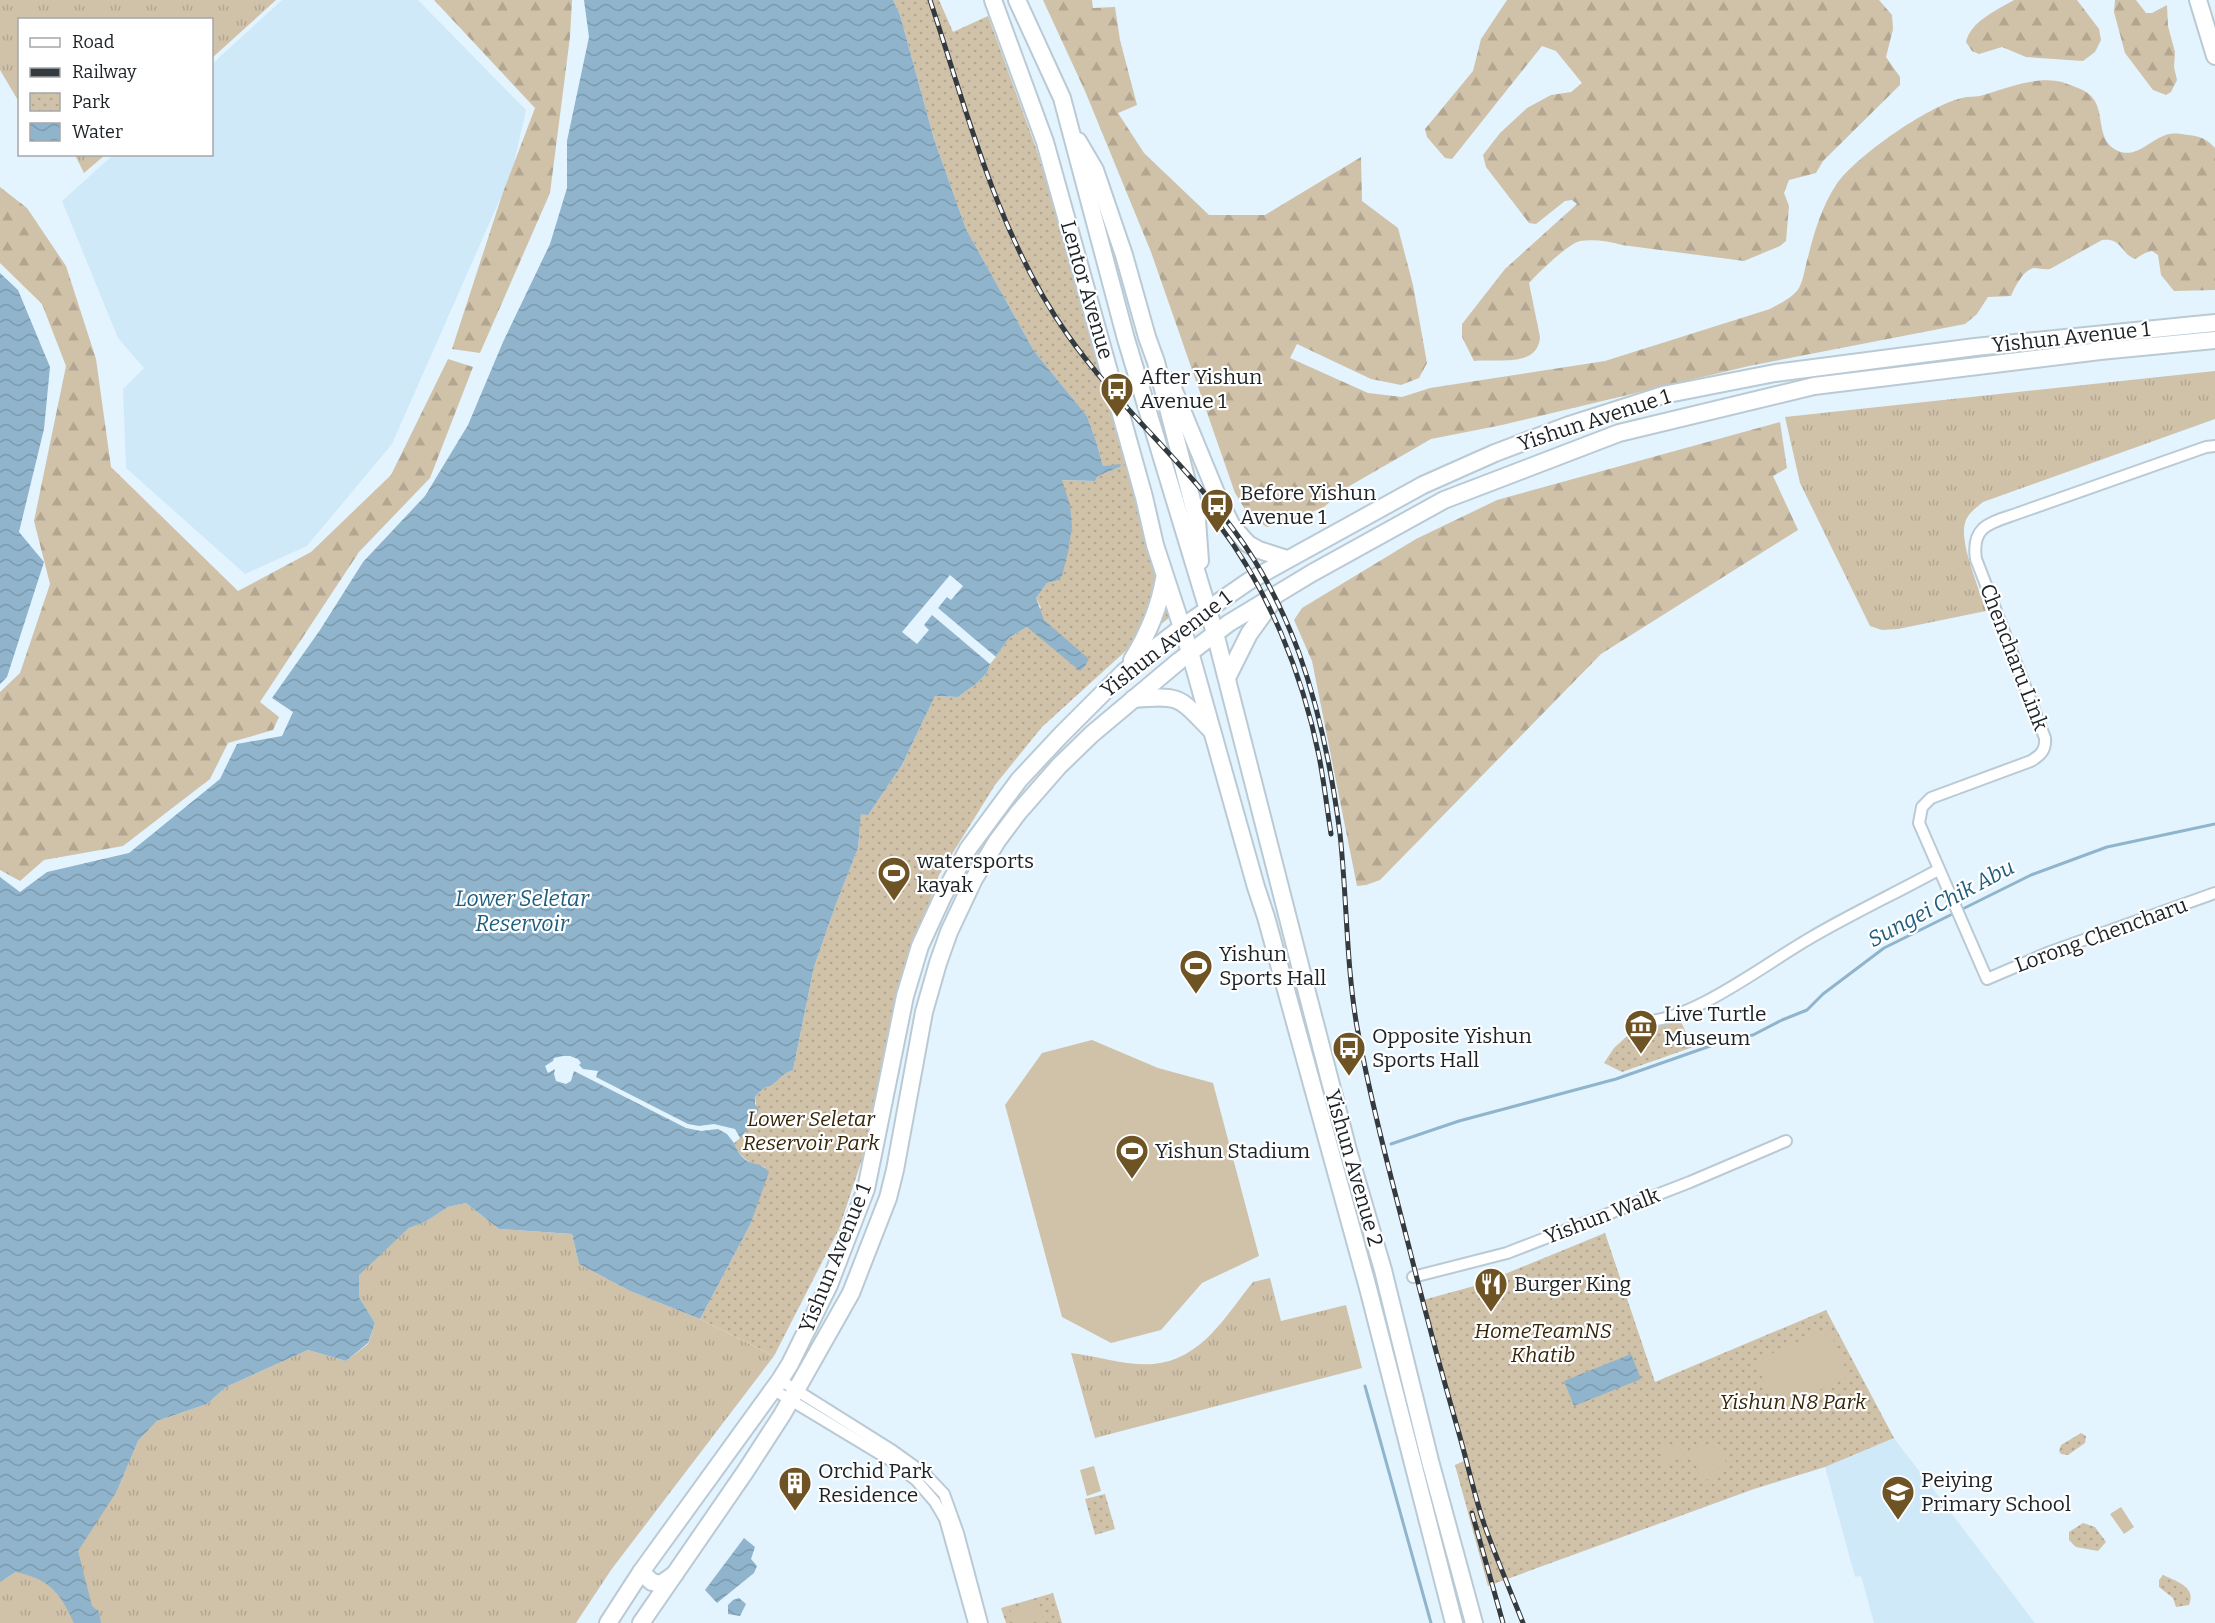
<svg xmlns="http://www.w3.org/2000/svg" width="2215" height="1623" font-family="Bitter,serif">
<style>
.built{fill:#d0e9f8}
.grass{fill:url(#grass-tufts)}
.forest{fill:url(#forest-firs)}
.park{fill:url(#park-dots)}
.pitch{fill:#d0c1a9}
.water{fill:url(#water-waves)}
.pier{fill:#e3f4ff}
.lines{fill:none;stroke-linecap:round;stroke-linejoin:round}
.stream{stroke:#8fb4cb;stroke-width:3}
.street-casing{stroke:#bacad5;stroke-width:14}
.primary-casing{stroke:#bacad5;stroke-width:20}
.street{stroke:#fff;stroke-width:10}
.primary{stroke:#fff;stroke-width:16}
.rail-casing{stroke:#343b40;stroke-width:5}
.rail{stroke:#fff;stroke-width:3;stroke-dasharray:9;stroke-linecap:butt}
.labels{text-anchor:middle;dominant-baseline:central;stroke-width:4.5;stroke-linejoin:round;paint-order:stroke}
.street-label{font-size:21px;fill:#1c2226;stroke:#fff}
.poi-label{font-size:21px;fill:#1c2226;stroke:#fff;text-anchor:start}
.park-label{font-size:21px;font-style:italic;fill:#362609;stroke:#fff}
.water-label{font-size:22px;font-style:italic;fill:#1e5d7e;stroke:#fff}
</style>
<defs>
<pattern id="grass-tufts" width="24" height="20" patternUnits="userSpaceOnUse" patternTransform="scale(1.5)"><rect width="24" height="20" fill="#d0c1a9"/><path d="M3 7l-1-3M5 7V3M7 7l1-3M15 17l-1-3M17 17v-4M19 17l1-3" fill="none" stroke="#b2a691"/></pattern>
<pattern id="forest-firs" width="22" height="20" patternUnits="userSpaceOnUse" patternTransform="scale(1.5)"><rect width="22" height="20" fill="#d0c1a9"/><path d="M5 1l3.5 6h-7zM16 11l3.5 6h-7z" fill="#b2a691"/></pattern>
<pattern id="park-dots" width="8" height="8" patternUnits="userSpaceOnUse" patternTransform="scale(1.5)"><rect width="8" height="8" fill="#d0c1a9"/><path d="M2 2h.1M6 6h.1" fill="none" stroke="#b2a691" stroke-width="1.8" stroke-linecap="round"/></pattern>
<pattern id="water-waves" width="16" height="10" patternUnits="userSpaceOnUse" patternTransform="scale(1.5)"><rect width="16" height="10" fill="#8fb4cb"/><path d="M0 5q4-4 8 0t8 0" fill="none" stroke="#7b9aae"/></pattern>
</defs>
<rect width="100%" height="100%" fill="#e3f4ff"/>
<g class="built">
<polygon points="282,0 418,0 526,110 512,172 392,444 307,546 245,574 126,468 123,389 144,368 118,338 62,201 113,155 212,154 212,64"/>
<polygon points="1894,1438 2035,1623 1874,1623 1861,1576 1855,1577 1825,1467"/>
</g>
<g class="grass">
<polygon points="0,0 276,0 212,58 212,20 20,20 19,102 0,70"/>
<polygon points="75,155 105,155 84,173"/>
<path d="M2215,371v48l-232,83c-6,5 -16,12 -18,21 -6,20 15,67 21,88l-88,18 -16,1 -12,-4 -70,-143 -15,-66z"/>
<polygon points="466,1203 499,1229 572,1234 579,1264 630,1291 700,1319 774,1356 611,1570 576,1623 0,1623 0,1582 16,1572 117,1491 138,1441 157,1421 207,1404 226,1387 308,1350 346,1361 368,1344 375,1323 359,1297 358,1275 409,1228 425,1222 448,1207"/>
<path d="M1270,1278l11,43 65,-16 16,63 -267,70 -24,-85c27,3 55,13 82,11 49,-4 73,-49 100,-82z"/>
</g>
<g class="forest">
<polygon points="434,0 572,0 570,37 550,193 480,353 452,349 502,195 535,108"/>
<path d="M1043,0h49l1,8 22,-1 5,33 17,65 -19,8 26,40 65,62h56l96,-58 1,44 36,27 15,57 14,78 -8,15 -18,7 -30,-6 -74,-35 -7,14 78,35 34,4 28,-9 175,-27 165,-52c10,-6 23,-11 29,-21 5,-9 6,-22 9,-31 6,-24 14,-51 28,-72 20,-29 92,-79 126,-87 6,-2 12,-1 18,-2 25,-7 60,-22 85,-13 7,3 18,6 24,11 18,15 5,44 27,56 21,11 35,-13 54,-16 5,-1 12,0 18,1 12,1 19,4 27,13v142l-41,1 -13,-16 -3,-20 -6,-4 -7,2 -10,6c-14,-5 -13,-22 -33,-19l-52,29c-6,1 -11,-1 -16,-1 -11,2 -19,19 -23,28l-23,1 -11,17 -12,10 -216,42 -247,59 -71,14 -85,49 -22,19 -26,11 -31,9 -18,-11 -14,-23 -84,-241 -66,-161z"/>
<path d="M1507,0h372l13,15 1,14 -7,28 14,20v8l-77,76 -7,12 -27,7 -5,13 5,13 -3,35 -6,5 -36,15 -122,-16c-13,-4 -29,-6 -42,-4 -12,3 -42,32 -51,42l11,54c-2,32 -45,21 -66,24l-12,-24v-13l43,-55 72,-65 -5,-4 -7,1 -29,23 -7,-1 -43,-56 -3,-12 17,-22 27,-25 24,-13 20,-3 11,-9 -26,-32 -14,-5 -90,113 -7,-1 -18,-21 -2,-8 48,-58 8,-32z"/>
<path d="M2014,0h63l22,29 2,11 -6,12 -12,9 -57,-4 -24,-10 -23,7 -7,-3 -6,-9c5,-21 31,-32 48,-42z"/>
<polygon points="2115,0 2136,0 2146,13 2152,13 2167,5 2168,26 2175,52 2174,67 2177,80 2171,92 2166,95 2153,90 2125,53 2114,12"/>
<polygon points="0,187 27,208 66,266 96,359 111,467 238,591 311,552 391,475 448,359 473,367 430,478 359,552 260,702 279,717 273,730 228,743 210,779 123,846 44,860 20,881 0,870 0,692 20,673 50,584 34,521 66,366 42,304 0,263"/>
<polygon points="1780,422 1787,468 1773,476 1798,530 1601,654 1380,880 1366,885 1357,886 1312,661 1294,620 1302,608 1416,539 1497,500"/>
</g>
<g class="park">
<path d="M893,0h46l14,32 35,-16 48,132 94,309 43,158 -44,33 -87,79 -47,58 -56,90 -25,72 -47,197 -28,85 -65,127 -74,-37 50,-94 15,-58c-16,-4 -24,-8 -31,-24 14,-11 13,-16 23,-29l-2,-17c9,-12 12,-8 21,-15 6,-6 9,-9 17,-12l21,-103 22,-63 22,-56 3,-35 7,2 34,-50 33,-69 23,1 18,-13 11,-11 3,-9 20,-27 17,-10 14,-19 -5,-10 11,-15 9,-2c18,-42 20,-58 5,-101l34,1 3,-5 22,-9v-2l-17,1 -7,-25 -9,-25 -53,-65 -68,-122 -32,-90 -34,-124z"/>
<polygon points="1680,1020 1693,1047 1622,1072 1604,1063 1614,1048 1636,1028 1652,1029"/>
<polygon points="1605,1233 1655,1382 1826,1310 1894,1438 1825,1467 1754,1489 1488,1586 1455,1465 1464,1461 1460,1435 1423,1300 1478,1285"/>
<polygon points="2081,1433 2086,1436 2085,1443 2068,1455 2061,1454 2059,1451 2061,1445"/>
<polygon points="1105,1494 1115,1529 1095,1535 1085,1499"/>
<polygon points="2083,1523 2095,1527 2106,1542 2098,1551 2076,1547 2069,1540 2069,1532"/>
<path d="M2163,1575c13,6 34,12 26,30l-13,2 -3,-9 -14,-11v-7z"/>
<polygon points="1053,1593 1062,1623 1006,1623 1001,1608"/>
</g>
<g class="pitch">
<polygon points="1092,1040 1158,1068 1213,1083 1259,1256 1202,1283 1161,1330 1111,1343 1062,1317 1005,1105 1042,1053"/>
<polygon points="1828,1328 1849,1376 1777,1410 1755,1361"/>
<polygon points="1683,1445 1685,1458 1663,1463 1659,1447"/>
<path d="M1699,1447c14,-1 26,1 27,17l-10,6 -2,9 -14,1 -1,-13 -6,-4 -1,-14z"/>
<polygon points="1094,1466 1101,1491 1087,1496 1080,1470"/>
<polygon points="2121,1507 2134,1527 2124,1534 2110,1514"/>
<polygon points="1037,1600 1043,1619 1031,1623 1015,1623 1010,1609"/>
</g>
<g class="water">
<path d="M584,0h309l7,15 34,124 32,90 68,122 53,65 9,25 7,25 18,-2 -1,3 -22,9 -3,5 -33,-1 8,25 2,22 -4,25 -6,24 -6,5 -9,2 -11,15 8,22 45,39 -4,7 -5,5 -53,-44 -17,10 -20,27 -3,9 -11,11 -18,13 -23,-1 -33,69 -34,50 -7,-1 -3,34 -22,56 -22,63 -21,103c-8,3 -11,6 -17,12 -9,7 -12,3 -21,15v7l4,6c-7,13 -14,24 -25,33 12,28 21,14 35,29l-19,53 -50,94 -70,-28 -51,-27 -7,-30 -73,-5 -33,-26 -18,4 -23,15 -16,6 -50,47v22l16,26 -7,20 -22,18 -38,-11 -82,37 -19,17 -50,17 -19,20 -21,50 -39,60 14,55 7,6 2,11h-27c-14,-31 -25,-44 -58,-51l-16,10v-705l20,15 27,-20 82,-19 91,-74 17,-35 45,-8 11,-24 -21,-14 48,-68 43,-68 62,-66 43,-71 35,-83 47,-98 17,-56v-47l22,-104z"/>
<polygon points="0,273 18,290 50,367 44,429 19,532 44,562 7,677 0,684"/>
<polygon points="1631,1354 1641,1379 1574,1406 1564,1381"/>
<polygon points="744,1538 755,1547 751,1559 757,1566 754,1573 717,1603 705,1590"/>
<polygon points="739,1598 746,1604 740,1616 728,1614 728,1605 733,1600"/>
</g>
<g class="pier">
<polygon points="950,575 963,586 951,600 947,597 938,608 996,657 990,664 932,615 924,625 929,630 917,644 902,632"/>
<polygon points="563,1056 570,1056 578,1059 581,1063 579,1065 583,1069 598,1071 596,1077 688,1124 699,1126 714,1124 735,1129 740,1138 734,1143 727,1134 718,1129 701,1131 686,1128 574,1071 571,1081 566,1084 556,1081 554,1074 555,1069 548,1073 545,1066 553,1061 554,1058"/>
</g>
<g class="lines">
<g class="stream">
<polyline points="1391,1144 1459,1121 1616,1079 1733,1038 1753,1035 1782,1020 1807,1010 1823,994 1884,948 2031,875 2107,847 2215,824"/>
<polyline points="1365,1386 1431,1623"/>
</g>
<g class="street-casing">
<g id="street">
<path d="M2215,446l-9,1 -190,67c-26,9 -45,12 -40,45l69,179c1,12 -4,17 -14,23l-100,37 -9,9 -3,16 68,156 63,-27 165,-59"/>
<path d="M1640,1022c52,0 126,-59 172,-85 41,-24 84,-44 126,-67"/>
<polyline points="1413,1277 1507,1253 1690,1182 1786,1141"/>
<polyline points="780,1380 893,1451 925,1474 944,1494 958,1533 982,1623"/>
<polyline points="774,1390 890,1460 916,1480 935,1502 945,1519 974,1623"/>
</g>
</g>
<g class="primary-casing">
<g id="primary">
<polyline points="993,0 1045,142 1144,497 1155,545 1190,652 1256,887 1266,917 1368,1288 1454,1623"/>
<polyline points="1017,0 1062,98 1126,339 1215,633 1303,977 1349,1154 1383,1270 1430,1461 1474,1623"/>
<polyline points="2198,0 2215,56"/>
<polyline points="1078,141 1095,170 1124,255 1147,337 1156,362 1197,520 1200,561"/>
<polyline points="1170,381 1219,500 1232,526 1248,544 1259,550 1287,559"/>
<path d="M1132,660c16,-26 27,-51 32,-81"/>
<polyline points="1227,678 1249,634 1272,602"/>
<path d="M1133,699c50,-4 45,-2 79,32"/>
<polyline points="641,1572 652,1582 661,1584 675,1574"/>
<polyline points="608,1623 641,1572 780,1380 790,1364 829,1285 866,1189 905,996 920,946 943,896 968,849 1019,780 1061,735 1125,671 1181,628 1249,581 1423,485 1495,453 1569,425 1663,395 1775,373 1975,347 2215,323"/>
<polyline points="641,1623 745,1472 782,1415 851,1293 888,1198 895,1170 924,1012 938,963 949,932 974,879 997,841 1018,813 1059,766 1092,734 1179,661 1229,623 1312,573 1444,500 1619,433 1814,386 2100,351 2215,340"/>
</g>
</g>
<use href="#street" class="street"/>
<use href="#primary" class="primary"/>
<g class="rail-casing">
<g id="rail">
<path d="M930,0c38,114 67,234 137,334 49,70 115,126 166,195 28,37 50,81 66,124 21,59 33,119 41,181 7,64 6,129 17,193 14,76 34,150 53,224 15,60 31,120 48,179 9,31 16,64 26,94 12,33 26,66 39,99"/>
<path d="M1217,522c52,68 85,151 102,234 5,26 8,52 12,78"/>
<polyline points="1472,1513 1503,1623"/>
</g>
</g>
<use href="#rail" class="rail"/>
</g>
<defs>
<g id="bus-pin" transform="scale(1.725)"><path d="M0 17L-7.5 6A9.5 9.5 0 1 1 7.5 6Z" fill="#6e5325" stroke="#fff"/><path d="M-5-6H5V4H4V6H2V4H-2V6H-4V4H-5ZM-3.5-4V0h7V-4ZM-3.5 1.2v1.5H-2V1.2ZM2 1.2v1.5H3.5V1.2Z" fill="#fff"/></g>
<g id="stadium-pin" transform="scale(1.725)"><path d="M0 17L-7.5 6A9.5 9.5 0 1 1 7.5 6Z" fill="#6e5325" stroke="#fff"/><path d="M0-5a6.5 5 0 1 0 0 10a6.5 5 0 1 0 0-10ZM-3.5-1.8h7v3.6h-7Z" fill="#fff"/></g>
<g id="museum-pin" transform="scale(1.725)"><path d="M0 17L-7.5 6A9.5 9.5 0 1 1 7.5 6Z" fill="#6e5325" stroke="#fff"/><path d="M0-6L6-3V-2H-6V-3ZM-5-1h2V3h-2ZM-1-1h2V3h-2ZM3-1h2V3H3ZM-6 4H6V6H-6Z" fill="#fff"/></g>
<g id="restaurant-pin" transform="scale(1.725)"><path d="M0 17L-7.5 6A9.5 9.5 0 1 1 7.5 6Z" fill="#6e5325" stroke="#fff"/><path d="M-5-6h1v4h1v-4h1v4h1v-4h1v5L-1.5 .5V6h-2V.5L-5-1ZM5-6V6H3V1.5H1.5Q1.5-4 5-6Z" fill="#fff"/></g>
<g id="building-pin" transform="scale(1.725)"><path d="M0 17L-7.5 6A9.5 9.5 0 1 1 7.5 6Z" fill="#6e5325" stroke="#fff"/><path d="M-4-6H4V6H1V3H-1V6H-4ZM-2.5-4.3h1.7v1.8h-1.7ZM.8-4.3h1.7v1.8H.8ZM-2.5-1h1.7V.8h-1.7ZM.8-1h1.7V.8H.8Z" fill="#fff"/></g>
<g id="school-pin" transform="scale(1.725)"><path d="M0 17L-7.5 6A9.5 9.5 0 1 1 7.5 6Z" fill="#6e5325" stroke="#fff"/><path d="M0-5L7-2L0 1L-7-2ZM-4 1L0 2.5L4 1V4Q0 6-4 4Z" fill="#fff"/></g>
</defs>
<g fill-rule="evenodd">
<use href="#bus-pin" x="1117" y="389"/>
<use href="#bus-pin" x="1217" y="505"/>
<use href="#stadium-pin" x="894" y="873"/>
<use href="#stadium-pin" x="1196" y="966"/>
<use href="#museum-pin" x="1641" y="1026"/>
<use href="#bus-pin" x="1349" y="1048"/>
<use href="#stadium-pin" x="1132" y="1151"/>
<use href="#restaurant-pin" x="1491" y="1284"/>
<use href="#building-pin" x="795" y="1483"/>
<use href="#school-pin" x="1898" y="1492"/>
</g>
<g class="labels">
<g class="street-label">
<text transform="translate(1087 290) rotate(74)">Lentor Avenue</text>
<text transform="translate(2071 337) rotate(-6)">Yishun Avenue 1</text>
<text transform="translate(1594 420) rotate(-18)">Yishun Avenue 1</text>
<text transform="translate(1166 644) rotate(-38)">Yishun Avenue 1</text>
<text transform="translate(2014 657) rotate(69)">Chencharu Link</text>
<text transform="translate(2101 935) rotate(-20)">Lorong Chencharu</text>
<text transform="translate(1354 1168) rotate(74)">Yishun Avenue 2</text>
<text transform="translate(1602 1216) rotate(-21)">Yishun Walk</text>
<text transform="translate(835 1258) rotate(-68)">Yishun Avenue 1</text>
</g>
<g class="poi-label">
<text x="1140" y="377">After Yishun<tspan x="1140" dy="24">Avenue 1</tspan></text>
<text x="1240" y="493">Before Yishun<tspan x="1240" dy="24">Avenue 1</tspan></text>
<text x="917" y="861">watersports<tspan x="917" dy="24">kayak</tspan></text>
<text x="1219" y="954">Yishun<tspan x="1219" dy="24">Sports Hall</tspan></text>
<text x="1664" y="1014">Live Turtle<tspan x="1664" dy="24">Museum</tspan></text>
<text x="1372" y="1036">Opposite Yishun<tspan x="1372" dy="24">Sports Hall</tspan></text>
<text x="1155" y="1151">Yishun Stadium</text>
<text x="1514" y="1284">Burger King</text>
<text x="818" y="1471">Orchid Park<tspan x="818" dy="24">Residence</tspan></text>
<text x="1921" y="1480">Peiying<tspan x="1921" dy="24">Primary School</tspan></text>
</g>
<g class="park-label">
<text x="811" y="1119">Lower Seletar<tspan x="811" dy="24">Reservoir Park</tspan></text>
<text x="1543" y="1331">HomeTeamNS<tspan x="1543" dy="24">Khatib</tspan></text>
<text x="1793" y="1402">Yishun N8 Park</text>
</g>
<g class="water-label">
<text x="522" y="898">Lower Seletar<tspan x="522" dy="25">Reservoir</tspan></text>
<text transform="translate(1941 903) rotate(-28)">Sungei Chik Abu</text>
</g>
</g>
<rect x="18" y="18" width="195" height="138" fill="#ffffff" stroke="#a4a7a8" stroke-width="1.5"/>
<rect x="30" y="38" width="30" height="9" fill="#ffffff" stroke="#a4a7a8" stroke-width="1.5"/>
<text x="72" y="48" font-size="18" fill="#1c2226">Road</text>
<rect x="30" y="68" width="30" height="9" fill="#343b40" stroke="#a4a7a8" stroke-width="1.5"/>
<text x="72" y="78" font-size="18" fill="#1c2226">Railway</text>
<rect x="30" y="93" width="30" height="18" fill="url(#park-dots)" stroke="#a4a7a8" stroke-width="1.5"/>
<text x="72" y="108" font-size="18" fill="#1c2226">Park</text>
<rect x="30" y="123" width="30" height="18" fill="url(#water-waves)" stroke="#a4a7a8" stroke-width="1.5"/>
<text x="72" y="138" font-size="18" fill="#1c2226">Water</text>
</svg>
